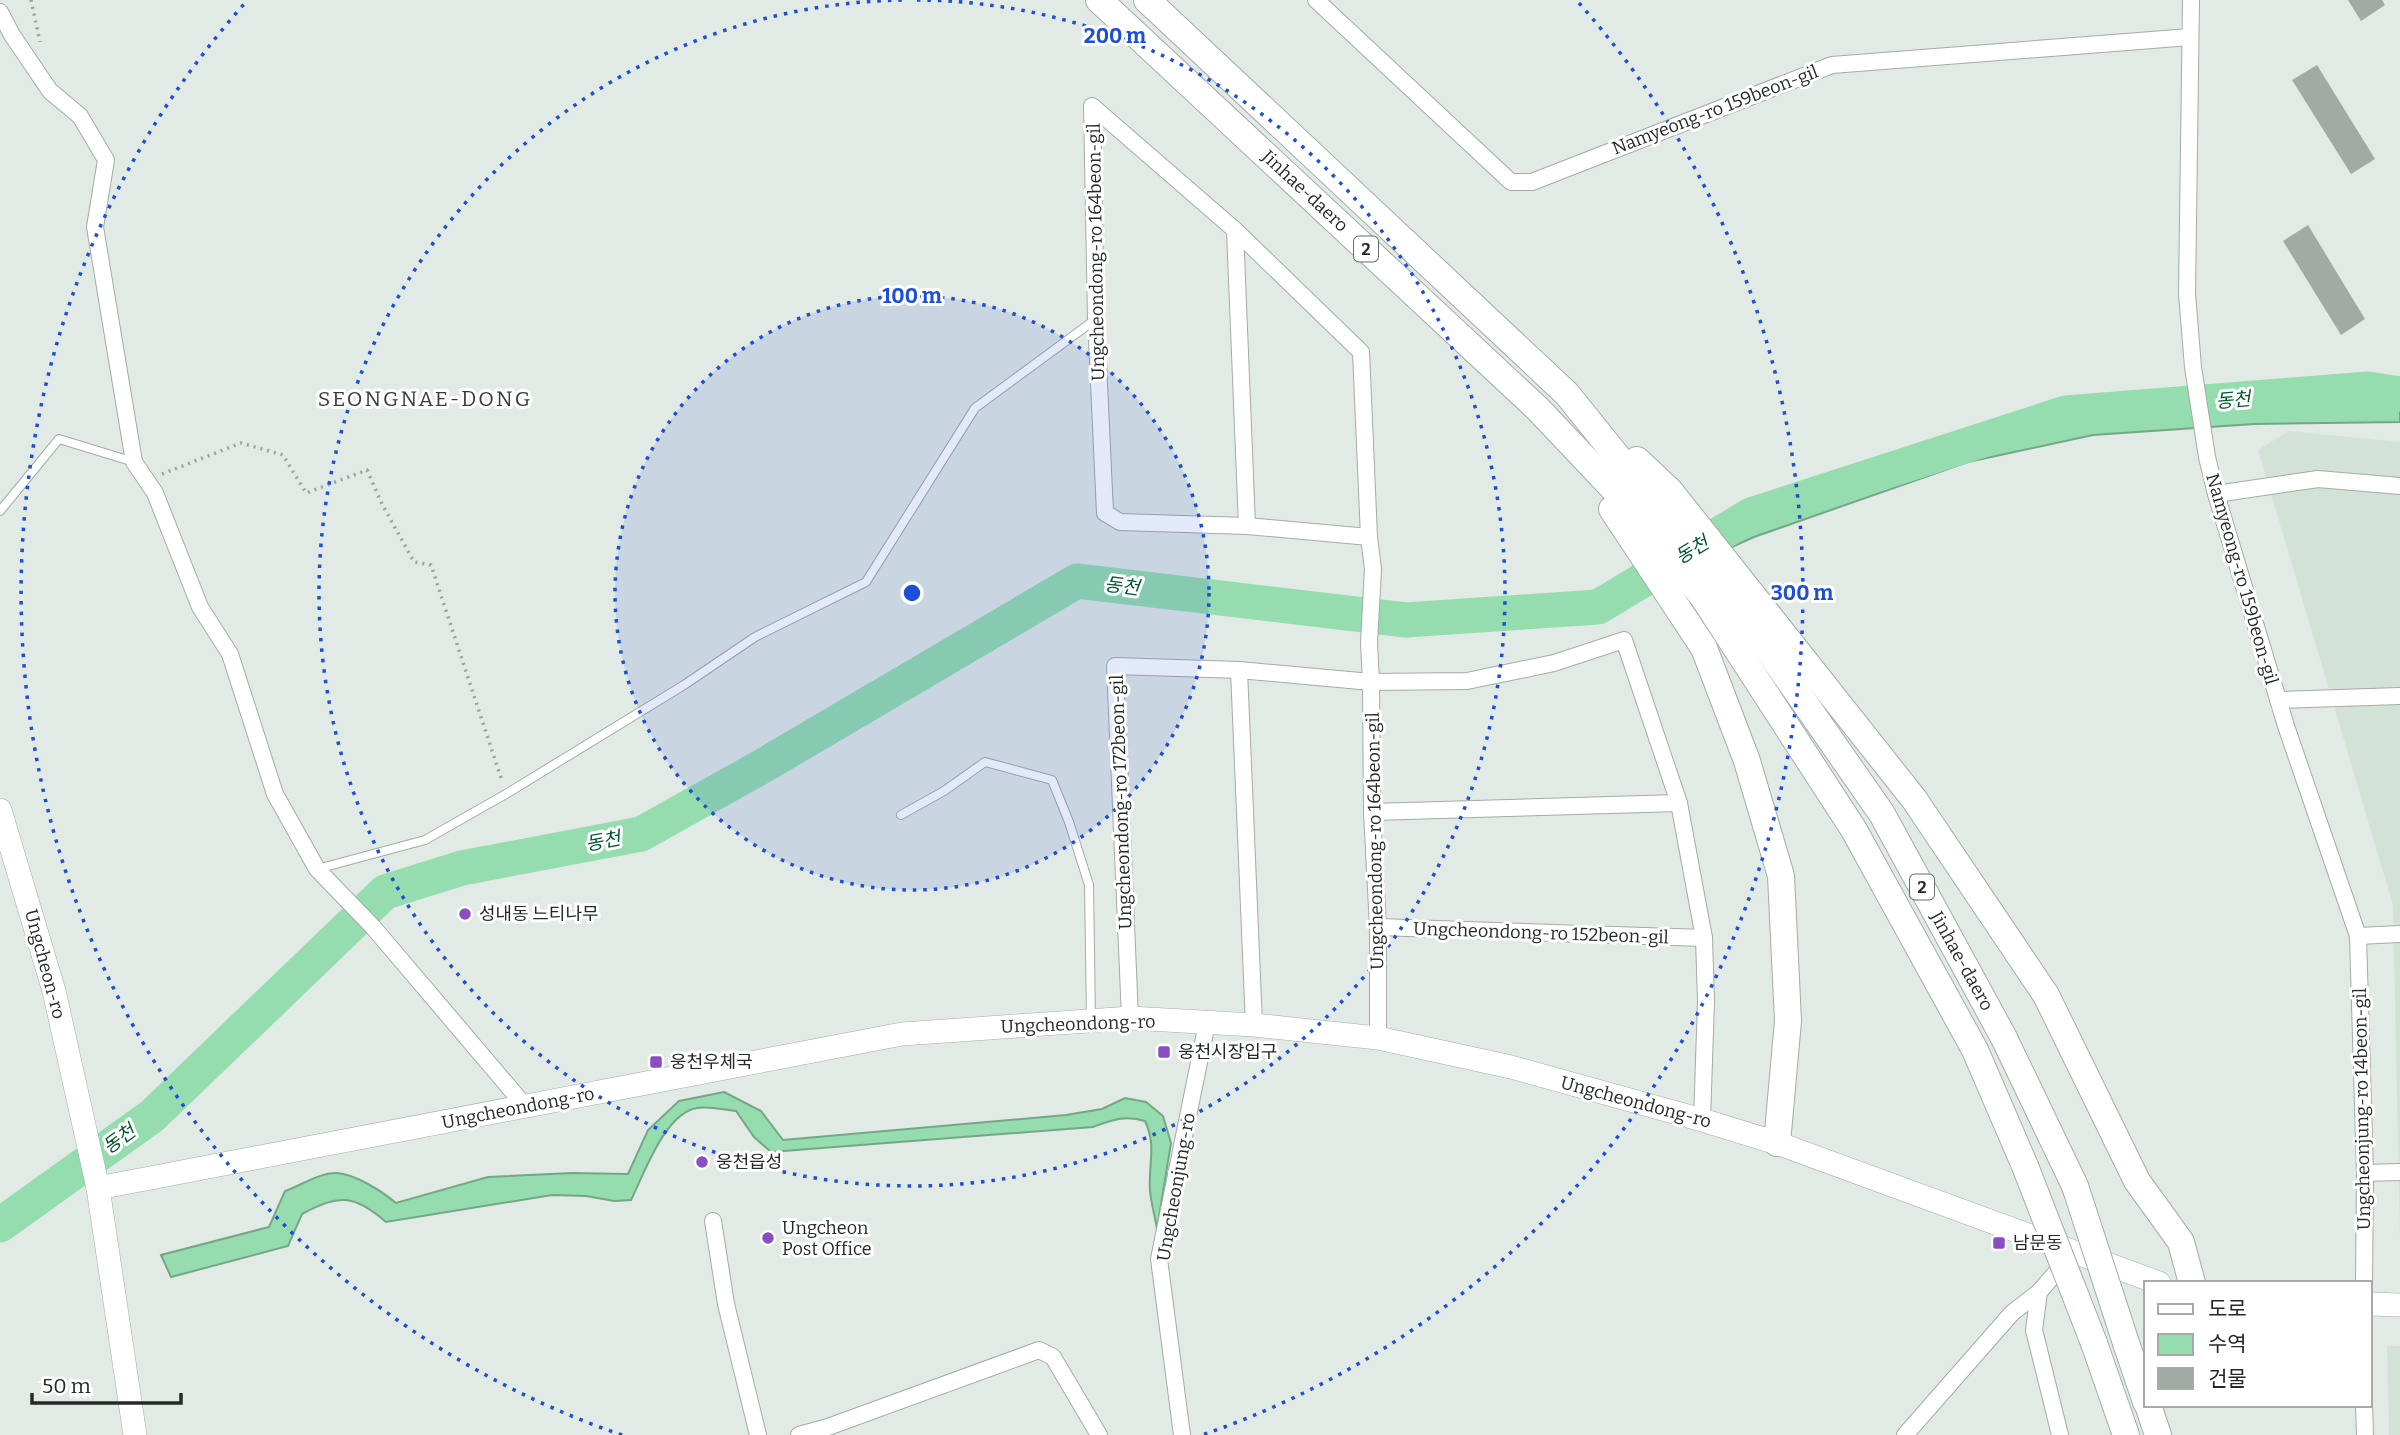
<svg xmlns="http://www.w3.org/2000/svg" width="2400" height="1435" font-family="Bitter,'Noto Sans KR',serif">
<style>
.built{fill:#d2e2d7}
.water{fill:#95dcae;stroke:#74a786;stroke-width:2}
.lines{fill:none;stroke-linecap:round;stroke-linejoin:round}
.river{stroke:#95dcae;stroke-width:35}
.building{fill:#a2aaa4}
.service-casing{stroke:#a3aca5;stroke-width:10}
.minor-casing{stroke:#a3aca5;stroke-width:18}
.secondary-casing{stroke:#a3aca5;stroke-width:24}
.trunk-casing{stroke:#a3aca5;stroke-width:28}
.path{stroke:#9ba29d;stroke-width:3.5;stroke-dasharray:2 5;stroke-linecap:butt}
.service{stroke:#fff;stroke-width:8}
.minor{stroke:#fff;stroke-width:16}
.secondary{stroke:#fff;stroke-width:23}
.trunk{stroke:#fff;stroke-width:26}
.trunk-bridge-casing{stroke:#a3aca5;stroke-width:28;stroke-linecap:butt}
.trunk-bridge{stroke:#fff;stroke-width:26}
.ring{fill:none;stroke:#1d4ed8;stroke-width:3.5;stroke-dasharray:3.5 7}
.poi-dot{fill:#8a4dc3;stroke:#fff;stroke-width:2.5}
.labels{text-anchor:middle;dominant-baseline:central;stroke-width:6;stroke-linejoin:round;paint-order:stroke}
.shield{fill:#fff;stroke:#676a68;stroke-width:2}
.shield-label{font-size:16px;font-weight:bold;fill:#262a27}
.street-label{font-size:18px;fill:#262a27;stroke:#fff}
.poi-label{font-size:18px;fill:#262a27;stroke:#fff;text-anchor:start}
.water-label{font-size:19px;font-style:italic;fill:#005930;stroke:#fff}
.quarter-label{font-size:21px;letter-spacing:2px;fill:#383f3a;stroke:#fff}
.centre{fill:#1d4ed8;stroke:#fff;stroke-width:3.5}
.ring-label{font-size:21px;text-anchor:middle;font-weight:bold;fill:#1d4ed8;stroke:#fff;stroke-width:6;stroke-linejoin:round;paint-order:stroke}
</style>
<rect width="100%" height="100%" fill="#e1eae4"/>
<g class="built">
<polygon points="2289,431 2400,442 2400,1237 2393,905 2258,450"/>
<polygon points="2387,1346 2400,1346 2400,1435 2389,1435"/>
</g>
<g class="water">
<polygon points="2368,389 2400,391 2400,422 2254,424 2093,435 1968,462 1754,537 1598,607 1751,515 2066,413"/>
<path d="M724,1092l37,19 22,29 283,-25 36,-6 23,-11 21,4 17,14 8,27 -14,86c-2,-13 -6,-26 -7,-38 -2,-26 7,-45 -5,-70 -20,-6 -33,-1 -52,6l-322,25 -17,-15 -18,-26c-11,-1 -27,-5 -39,-3 -32,5 -53,66 -66,92l-17,1 -28,-5 -34,-1 -166,27c-32,-28 -47,-28 -84,-8l-14,32 -117,31 -10,-22 108,-28 16,-36c15,-5 36,-19 52,-18 18,1 46,19 59,30l92,-26 84,-4 56,1 20,-44 31,-29z"/>
</g>
<g class="lines">
<polyline class="river" points="0,1225 152,1116 385,892 462,868 641,834 761,767 1077,581 1406,620 1598,607 1751,515 2066,413 2368,389 2400,394"/>
</g>
<g class="building">
<polygon points="2348,0 2382,0 2385,5 2361,21"/>
<polygon points="2317,65 2375,159 2351,174 2292,80"/>
<polygon points="2308,225 2365,319 2341,335 2283,241"/>
</g>
<g class="lines">
<g class="service-casing">
<g id="service">
<polyline points="0,511 59,439 134,462"/>
<polyline points="901,815 944,791 985,762 1052,780 1069,822 1089,885 1091,1020"/>
<polyline points="317,869 425,840 506,794 684,685 755,637 866,582 975,408 1096,319"/>
</g>
</g>
<g class="minor-casing">
<g id="minor">
<polyline points="1316,0 1511,182 1532,182 1832,65 2190,37"/>
<polyline points="2191,0 2187,294 2193,367 2207,457 2216,494 2286,726 2358,936 2365,1173 2364,1283"/>
<polyline points="0,12 12,35 50,91 80,116 106,160 95,227 134,462 155,493 200,607 230,654 275,794 317,869 373,927 525,1106"/>
<polyline points="1235,230 1247,526"/>
<polyline points="2216,494 2318,479 2400,486"/>
<polyline points="1369,537 1247,526 1120,522 1105,513 1096,319 1092,106 1235,230 1361,352 1369,537 1373,569 1369,643 1371,682 1372,812 1378,927 1378,1038"/>
<polyline points="1239,670 1254,1025"/>
<polyline points="2278,700 2400,696"/>
<polyline points="1372,812 1679,803"/>
<polyline points="1378,927 1704,938"/>
<polyline points="2358,936 2400,934"/>
<polyline points="1130,1018 1115,666 1239,670 1371,682 1467,681 1554,663 1624,640 1679,803 1704,938 1706,1001 1702,1120"/>
<polyline points="2365,1173 2400,1172"/>
<polyline points="713,1221 726,1304 758,1435"/>
<polyline points="2039,1292 2034,1330 2060,1435"/>
<polyline points="2364,1405 2365,1435"/>
<polyline points="799,1435 828,1427 1039,1350 1053,1357 1099,1435"/>
<polyline points="1182,1435 1159,1259 1207,1023"/>
<polyline points="1905,1435 2012,1313 2039,1292 2067,1260"/>
</g>
</g>
<g class="secondary-casing">
<g id="secondary">
<polyline points="0,810 54,991 98,1188 135,1435"/>
<polyline points="98,1188 902,1034 1130,1018 1254,1025 1378,1038 1511,1067 1702,1120 1777,1143 2159,1283"/>
<polyline points="2370,1304 2400,1305"/>
</g>
</g>
<g class="trunk-casing">
<g id="trunk">
<polyline points="1099,0 1538,409 1627,503 1703,597 1854,830 1975,1050 2025,1166"/>
<polyline points="1147,0 1567,394 1738,607 1882,814 2004,1038 2075,1186"/>
<polyline points="1637,460 1670,491 1914,799 2046,995 2137,1181 2181,1242 2192,1283"/>
<polyline points="1612,509 1704,648 1747,761 1781,876 1788,1021 1777,1143"/>
<polyline points="2094,1343 2126,1435"/>
<polyline points="2126,1343 2146,1402"/>
<polyline points="2148,1405 2158,1435"/>
</g>
</g>
<g class="path">
<polyline points="31,0 40,42"/>
<polyline points="162,474 241,443 283,455 306,493 367,470 382,504 414,562 431,565 502,781"/>
</g>
<use href="#service" class="service"/>
<use href="#minor" class="minor"/>
<use href="#secondary" class="secondary"/>
<use href="#trunk" class="trunk"/>
<g class="trunk-bridge-casing">
<g id="trunk-bridge">
<polyline points="2025,1166 2094,1343"/>
<polyline points="2075,1186 2126,1343"/>
</g>
</g>
<use href="#trunk-bridge" class="trunk-bridge"/>
</g>
<circle cx="912" cy="593" r="297" fill="#1d4ed8" fill-opacity=".12"/>
<g class="ring">
<circle cx="912" cy="593" r="297"/>
<path d="M917 0A593 593 0 1 1 907 0"/>
<path d="M622 1435A890 890 0 0 1 245 3M1579 3A890 890 0 0 1 1202 1435"/>
</g>
<g class="poi-dot">
<circle cx="465" cy="914" r="7"/>
<rect x="1157" y="1045" width="14" height="14" rx="3.5"/>
<rect x="649" y="1055" width="14" height="14" rx="3.5"/>
<circle cx="702" cy="1162" r="7"/>
<circle cx="768" cy="1238" r="7"/>
<rect x="1992" y="1236" width="14" height="14" rx="3.5"/>
</g>
<g class="labels">
<g class="shield">
<rect x="1354" y="236.5" width="24" height="25" rx="5"/>
<rect x="1910" y="874.5" width="24" height="25" rx="5"/>
</g>
<g class="shield-label">
<text x="1366" y="249">2</text>
<text x="1922" y="887">2</text>
</g>
<g class="street-label">
<text transform="translate(1715 110) rotate(-21)">Namyeong-ro 159beon-gil</text>
<text transform="translate(1305 191) rotate(43)">Jinhae-daero</text>
<text transform="translate(1096 252) rotate(-91)">Ungcheondong-ro 164beon-gil</text>
<text transform="translate(2242 579) rotate(74)">Namyeong-ro 159beon-gil</text>
<text transform="translate(1121 802) rotate(-92)">Ungcheondong-ro 172beon-gil</text>
<text transform="translate(1375 841) rotate(-91)">Ungcheondong-ro 164beon-gil</text>
<text transform="translate(1541 933) rotate(2)">Ungcheondong-ro 152beon-gil</text>
<text transform="translate(1962 961) rotate(61)">Jinhae-daero</text>
<text transform="translate(45 964) rotate(75)">Ungcheon-ro</text>
<text transform="translate(1078 1024) rotate(-2)">Ungcheondong-ro</text>
<text transform="translate(1636 1102) rotate(15)">Ungcheondong-ro</text>
<text transform="translate(518 1108) rotate(-11)">Ungcheondong-ro</text>
<text transform="translate(2362 1109) rotate(-91)">Ungcheonjung-ro 14beon-gil</text>
<text transform="translate(1176 1187) rotate(-80)">Ungcheonjung-ro</text>
</g>
<g class="poi-label">
<text x="479" y="914">성내동 느티나무</text>
<text x="1178" y="1052">웅천시장입구</text>
<text x="670" y="1062">웅천우체국</text>
<text x="716" y="1162">웅천읍성</text>
<text x="782" y="1228">Ungcheon<tspan x="782" dy="21">Post Office</tspan></text>
<text x="2013" y="1243">남문동</text>
</g>
<g class="water-label">
<text transform="translate(2233 400) rotate(-5)">동천</text>
<text transform="translate(1692 550) rotate(-31)">동천</text>
<text transform="translate(1122 586) rotate(7)">동천</text>
<text transform="translate(603 841) rotate(-11)">동천</text>
<text transform="translate(119 1139) rotate(-36)">동천</text>
</g>
<g class="quarter-label">
<text x="425" y="399">SEONGNAE-DONG</text>
</g>
</g>
<circle cx="912" cy="593" r="10" class="centre"/>
<g class="ring-label">
<text x="1115" y="43">200 m</text>
<text x="912" y="303">100 m</text>
<text x="1802" y="600">300 m</text>
</g>
<rect x="2144" y="1281" width="228" height="126" fill="#ffffff" stroke="#a8aaa9" stroke-width="2"/>
<rect x="2158" y="1304" width="35" height="10" fill="#ffffff" stroke="#a8aaa9" stroke-width="2"/>
<text x="2208" y="1316" font-size="21" fill="#262a27">도로</text>
<rect x="2158" y="1334" width="35" height="21" fill="#95dcae" stroke="#a8aaa9" stroke-width="2"/>
<text x="2208" y="1351" font-size="21" fill="#262a27">수역</text>
<rect x="2158" y="1368" width="35" height="21" fill="#a2aaa4" stroke="#a8aaa9" stroke-width="2"/>
<text x="2208" y="1386" font-size="21" fill="#262a27">건물</text>
<path d="M32 1393v10h149v-10" fill="none" stroke="#262a27" stroke-width="3.5"/>
<text x="42" y="1393" font-size="21" fill="#262a27" stroke="#ffffff" stroke-width="5" paint-order="stroke">50 m</text>
</svg>
